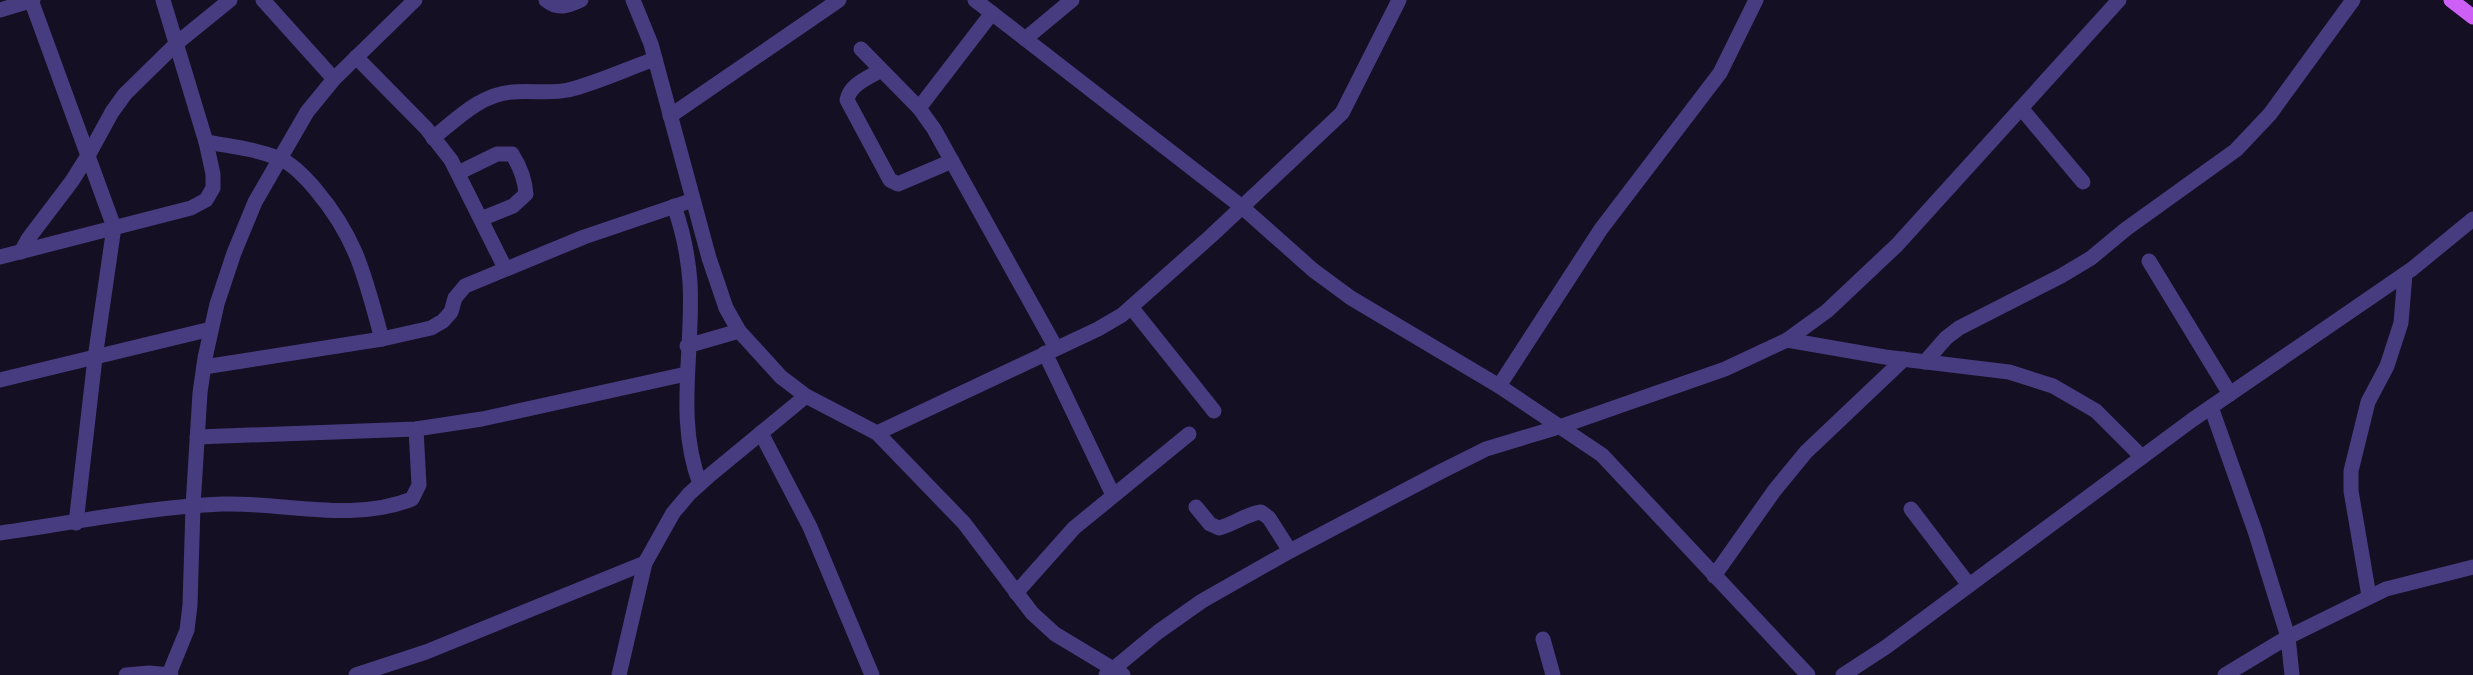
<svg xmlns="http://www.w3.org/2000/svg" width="2473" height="675" font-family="Figtree,sans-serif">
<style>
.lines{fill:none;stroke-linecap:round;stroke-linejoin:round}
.minor{stroke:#463c7f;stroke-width:15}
.major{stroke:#cd5ff7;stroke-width:15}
</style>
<rect width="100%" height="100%" fill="#140f22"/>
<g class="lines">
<g class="minor">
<polyline points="31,0 114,227 95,358 76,523"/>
<polyline points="263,0 334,79"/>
<path d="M546,0c12,10 22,6 35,0"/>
<polyline points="633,0 651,44 709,258 726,308 739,331 781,377 806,396 877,433 964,523 1032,613 1055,634 1123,675"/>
<polyline points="975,0 1242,207 1313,270 1351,298 1499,386 1602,455 1808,675"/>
<polyline points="0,10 33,0"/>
<polyline points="1025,39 1072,0"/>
<polyline points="861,49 919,108 934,129 1056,348"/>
<polyline points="356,57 426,128 451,160 505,268"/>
<path d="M881,70c-13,8 -31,14 -34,30l43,80 8,4 54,-23"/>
<polyline points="919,108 992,13"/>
<polyline points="2021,108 2083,182"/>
<polyline points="670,116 839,0"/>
<path d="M433,138c24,-19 48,-44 79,-46 19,-2 37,2 56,-2 29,-7 58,-21 87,-31"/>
<path d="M206,142c24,4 49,7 72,16 14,5 28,20 38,32 42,50 49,88 66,149"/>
<path d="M458,173l39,-19h15c7,11 13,26 14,40l-13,12 -32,13"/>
<path d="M674,206c9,25 14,50 16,76 4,68 -15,137 10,202"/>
<polyline points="21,252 28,239 72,181 89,154 112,112 125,94 177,43 230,0"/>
<polyline points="0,257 191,208 206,200 213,188 213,174 206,142 163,0"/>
<polyline points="2149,261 2230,394"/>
<polyline points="1131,307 1214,411"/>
<polyline points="1787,340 1885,357 2009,372 2053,386 2096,411 2142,457"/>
<polyline points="687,346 739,331"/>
<polyline points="1045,353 1113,495"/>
<polyline points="1925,362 1946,338 1959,328 2061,276 2091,258 2126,229 2236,150 2270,114 2353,0"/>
<polyline points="204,367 382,339 431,328 443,321 451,312 455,298 465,286 584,237 693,200"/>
<polyline points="0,380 211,329"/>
<polyline points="1499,386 1601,229 1720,73 1756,0"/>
<polyline points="2211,407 2255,531 2288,637 2292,675"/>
<polyline points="761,433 810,527 872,675"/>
<polyline points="877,433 1098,329 1122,315 1211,236 1342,113 1399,0"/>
<polyline points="197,437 416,429 482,419 686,374"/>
<path d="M1196,507l14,17 9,4c15,-4 27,-14 42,-16l8,6 21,33"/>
<polyline points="1911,509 1969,585"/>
<path d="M0,533c73,-10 148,-26 222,-29 62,-2 130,19 190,-5l7,-14 -3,-56"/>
<polyline points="1714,576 1774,491 1806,452 1904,359"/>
<polyline points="1016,593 1074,528 1189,434"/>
<polyline points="2369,596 2351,491 2351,471 2368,402 2387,366 2401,323 2405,274"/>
<polyline points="1543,639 1553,675"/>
<polyline points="169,674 187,630 190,605 193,506 200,393 205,358 217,304 234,253 255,202 307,112 334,79 415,0"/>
<polyline points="126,675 149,673 171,675"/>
<polyline points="356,675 426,652 645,563"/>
<polyline points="619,675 645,563 673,513 689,494 710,475 806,396"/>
<polyline points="1106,675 1158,632 1202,601 1290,551 1442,471 1486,449 1562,426 1725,369 1787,340 1827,311 1897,245 2119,0"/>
<polyline points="1843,675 1886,647 2192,420 2412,269 2473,219"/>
<polyline points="2225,675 2288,637 2386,589 2473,567"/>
</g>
<polyline class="major" points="2451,0 2473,17"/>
</g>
</svg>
